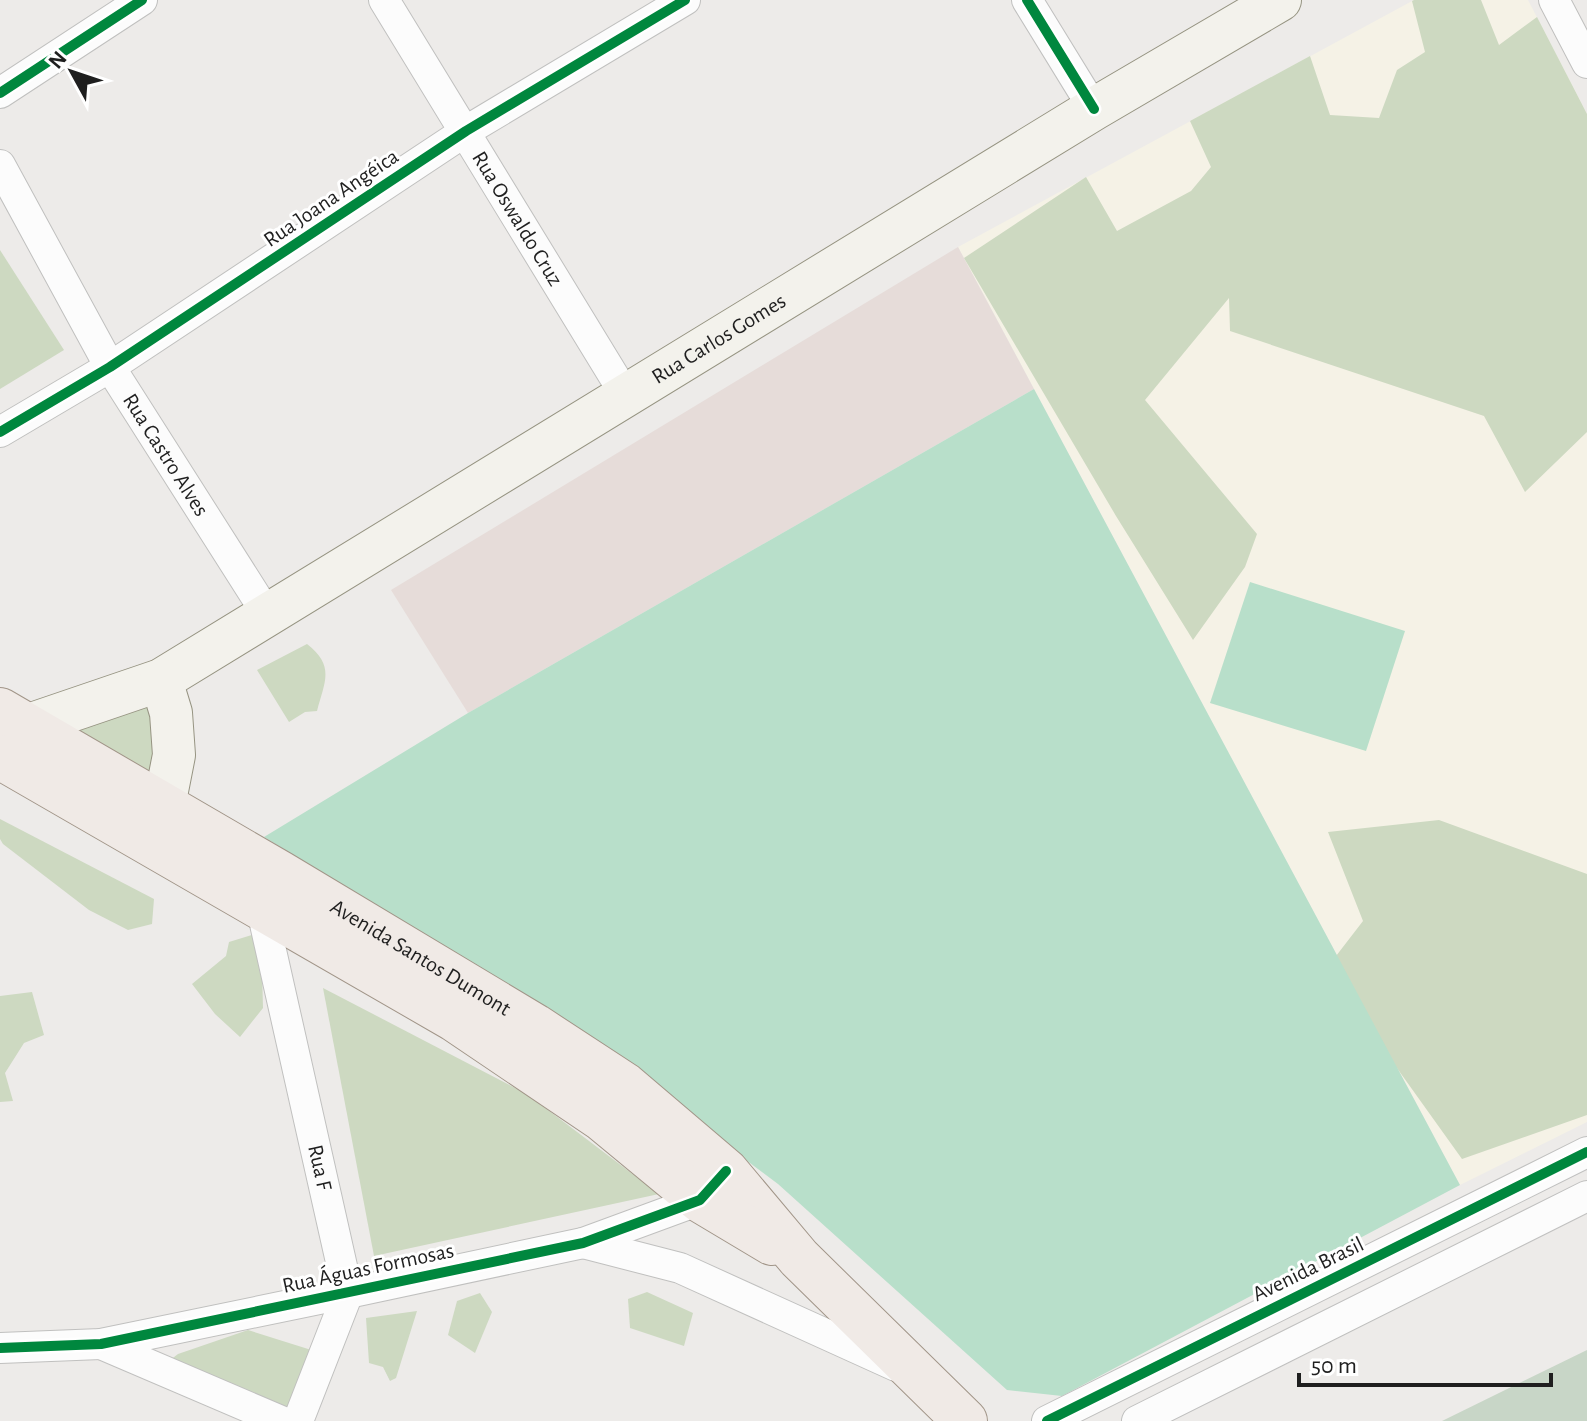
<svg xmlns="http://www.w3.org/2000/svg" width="1587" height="1421" font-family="'Alegreya Sans',sans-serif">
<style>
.education{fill:#f5f2e6}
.military{fill:#e6dcd9}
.forest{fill:#cdd9c1}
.cemetery{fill:#c8d6c7}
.pitch{fill:#b8dfca}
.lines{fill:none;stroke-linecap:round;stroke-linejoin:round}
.street-casing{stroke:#c0c0bf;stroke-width:32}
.secondary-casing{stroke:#969482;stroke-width:44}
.primary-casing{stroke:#a19588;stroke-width:46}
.street{stroke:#fcfcfc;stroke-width:30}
.secondary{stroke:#f3f2ec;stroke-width:42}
.primary{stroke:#f0eae6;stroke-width:44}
.cycleway-casing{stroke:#fff;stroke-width:15}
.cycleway{stroke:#00873e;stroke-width:10}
.labels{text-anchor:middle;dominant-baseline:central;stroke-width:6;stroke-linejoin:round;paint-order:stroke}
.street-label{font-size:22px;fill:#1f1f1f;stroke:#fff}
</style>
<rect width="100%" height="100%" fill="#edebe9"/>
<polygon class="education" points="1414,0 1528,0 1587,114 1587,1122 1460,1185 958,247"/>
<polygon class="military" points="958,247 1034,389 468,713 391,590"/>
<g class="forest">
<polygon points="1414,0 1481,0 1499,45 1537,17 1587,114 1587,432 1525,492 1484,416 1230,331 1229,298 1145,400 1257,534 1245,567 1193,640 1116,516 964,258 1086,177 1117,231 1191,191 1211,167 1190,121 1310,56 1330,115 1379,118 1397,70 1425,52 1412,1"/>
<polygon points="0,250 64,350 0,389"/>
<path d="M307,644c28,22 18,37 10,67l-12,1 -16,10 -32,-52z"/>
<polygon points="156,686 160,797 41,726"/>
<polygon points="0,819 154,899 152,924 128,930 89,910 3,844 0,839"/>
<polygon points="1439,820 1587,874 1587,1115 1462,1159 1326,969 1363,921 1328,832"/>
<polygon points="255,934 262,970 263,1008 240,1037 215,1014 192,984 226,956 229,942"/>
<polygon points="323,988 527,1094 659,1194 374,1256"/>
<polygon points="32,992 44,1035 24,1043 5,1073 13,1101 0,1102 0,996"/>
<polygon points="647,1292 693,1313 684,1346 630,1328 628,1299"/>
<polygon points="480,1293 492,1312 475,1353 448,1335 457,1301"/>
<polygon points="417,1311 396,1378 390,1381 383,1367 369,1363 366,1318"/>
<polygon points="248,1330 324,1354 291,1417 165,1364 178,1354"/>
</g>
<polygon class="cemetery" points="1587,1350 1587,1421 1442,1421"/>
<g class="pitch">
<polygon points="1034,389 1460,1185 1062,1396 1007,1390 778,1184 530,999 264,837 468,713"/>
<polygon points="1250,582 1405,631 1366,751 1210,703"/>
</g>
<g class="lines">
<g class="street-casing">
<g id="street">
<path id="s1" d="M384,0l242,396"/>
<polyline points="1027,0 1094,109"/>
<polyline points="1554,0 1587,63"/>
<polyline points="0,93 142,0"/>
<path id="s2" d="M0,165l110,202 157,247"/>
<polyline points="0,432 110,367 466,131 685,0"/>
<path id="s3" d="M261,906l87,387 -50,128"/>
<polyline points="583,1243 680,1268 896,1366"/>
<polyline points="101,1344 281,1421"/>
<polyline points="0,1348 101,1344 348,1293 583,1243 700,1200 710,1188"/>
<polyline points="1047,1421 1587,1152"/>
<polyline points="1137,1421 1587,1196"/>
</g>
</g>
<g class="secondary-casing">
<g id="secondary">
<path id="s4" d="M11,749l15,-23 135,-46 933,-571 186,-109"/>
<polyline points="147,835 164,806 174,755 171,713 161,680"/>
</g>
</g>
<g class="primary-casing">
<g id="primary">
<path id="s5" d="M0,710l280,163 255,153 90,59 101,86 73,87 166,163"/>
<polyline points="0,757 454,1019 602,1119 700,1200 772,1243"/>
</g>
</g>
<use href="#street" class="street"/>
<use href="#secondary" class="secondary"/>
<use href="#primary" class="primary"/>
<g class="cycleway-casing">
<g id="cycleway">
<polyline points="1027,0 1094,109"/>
<polyline points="0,93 142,0"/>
<polyline points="0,432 110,367 466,131 685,0"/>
<polyline points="0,1348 101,1344 583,1243 700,1200 726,1171"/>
<polyline points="1047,1421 1587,1152"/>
</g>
</g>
<use href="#cycleway" class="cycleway"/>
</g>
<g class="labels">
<g class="street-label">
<text transform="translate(331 198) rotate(-34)">Rua Joana Angéica</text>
<text stroke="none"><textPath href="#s1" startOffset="256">Rua Oswaldo Cruz</textPath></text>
<text stroke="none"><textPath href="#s4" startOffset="824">Rua Carlos Gomes</textPath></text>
<text stroke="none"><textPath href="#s2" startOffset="334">Rua Castro Alves</textPath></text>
<text stroke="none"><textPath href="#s5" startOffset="488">Avenida Santos Dumont</textPath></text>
<text stroke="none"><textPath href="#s3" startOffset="268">Rua F</textPath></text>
<text transform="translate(368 1268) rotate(-12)">Rua Águas Formosas</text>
<text transform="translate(1308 1269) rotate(-26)">Avenida Brasil</text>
</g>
</g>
<g transform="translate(72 72) rotate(310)" stroke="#ffffff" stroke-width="6" paint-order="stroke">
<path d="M0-6L14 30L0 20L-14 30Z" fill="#1f1f1f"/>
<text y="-12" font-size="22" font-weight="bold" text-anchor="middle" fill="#1f1f1f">N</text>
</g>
<path d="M1299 1373v12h252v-12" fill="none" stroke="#1f1f1f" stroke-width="4"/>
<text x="1311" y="1373" font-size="24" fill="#1f1f1f" stroke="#ffffff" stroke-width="6" paint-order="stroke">50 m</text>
</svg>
